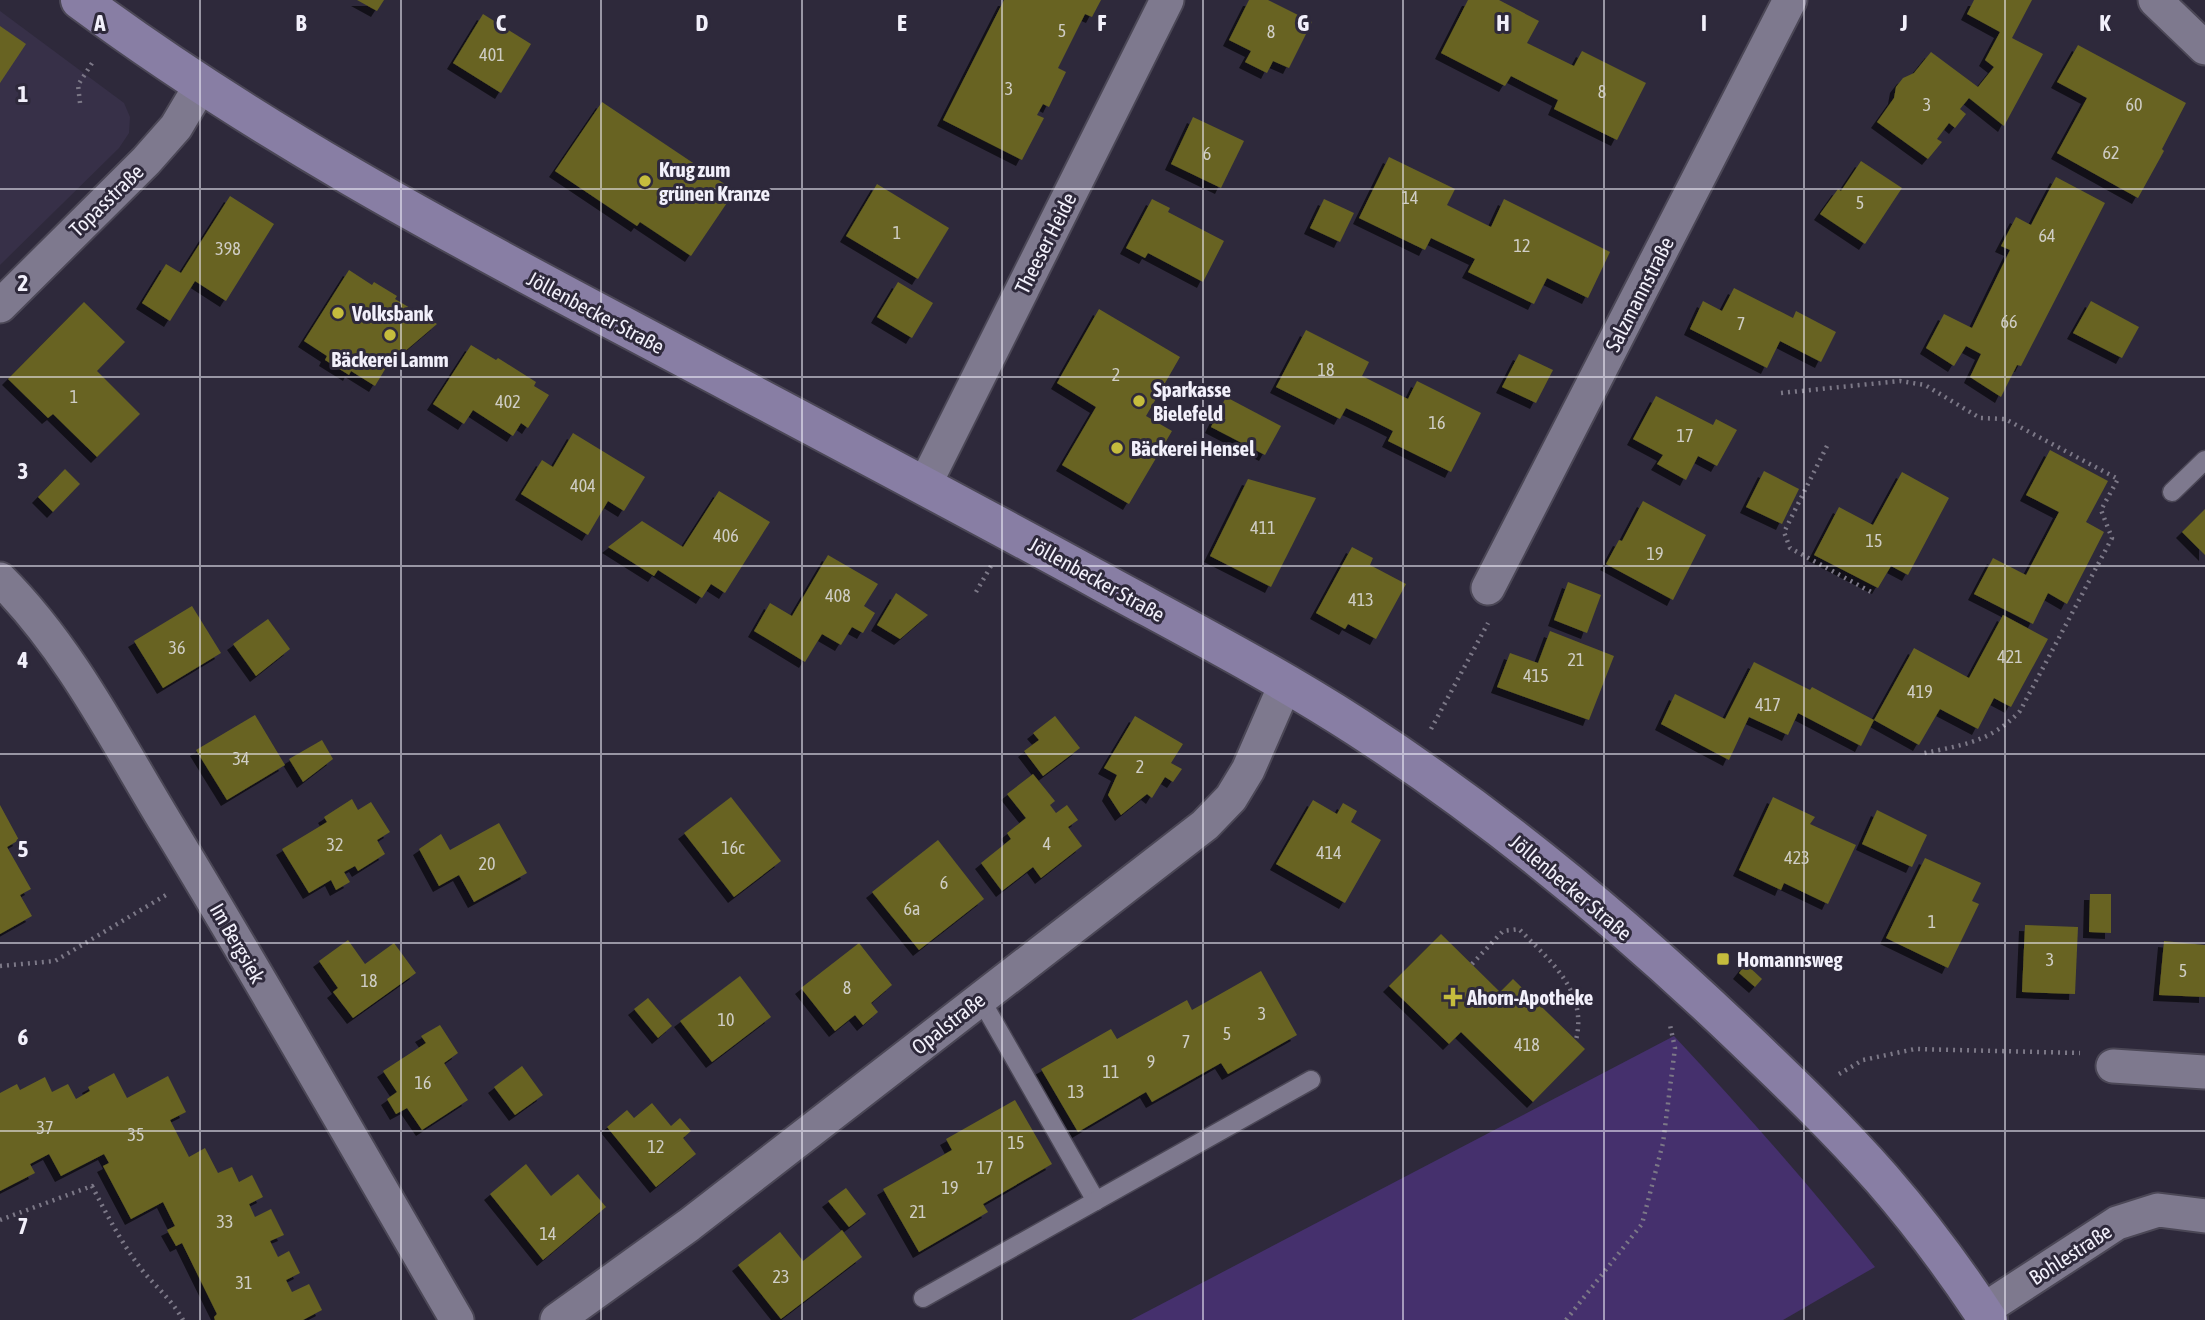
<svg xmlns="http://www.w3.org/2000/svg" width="2205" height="1320" font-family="'Asap Condensed',sans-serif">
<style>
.built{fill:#373048}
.green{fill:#45306d}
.building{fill:#676323;filter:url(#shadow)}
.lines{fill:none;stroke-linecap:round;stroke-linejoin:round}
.service-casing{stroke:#4b4756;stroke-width:21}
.minor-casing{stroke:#4b4756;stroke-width:37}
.secondary-casing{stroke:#4b4756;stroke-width:42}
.path{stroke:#7c7887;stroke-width:4.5;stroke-dasharray:2 5;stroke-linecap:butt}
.service{stroke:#7e798e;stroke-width:18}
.minor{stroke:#7e798e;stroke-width:33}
.secondary{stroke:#887ea4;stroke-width:38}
.grid{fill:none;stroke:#f2f0fb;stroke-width:2;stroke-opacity:0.55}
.poi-dot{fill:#c5bc3d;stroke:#2e293b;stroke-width:2.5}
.labels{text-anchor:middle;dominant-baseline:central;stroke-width:6;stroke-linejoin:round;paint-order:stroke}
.number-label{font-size:18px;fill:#cfcdc5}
.poi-label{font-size:21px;font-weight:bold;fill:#f2f0fb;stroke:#2e293b;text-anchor:start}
.street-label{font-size:21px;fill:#f2f0fb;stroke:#2e293b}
.grid-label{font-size:23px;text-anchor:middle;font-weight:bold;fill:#f2f0fb;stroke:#2e293b;stroke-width:6;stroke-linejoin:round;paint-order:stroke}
</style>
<defs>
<filter id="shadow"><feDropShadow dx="-6" dy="6" stdDeviation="0" flood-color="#0009"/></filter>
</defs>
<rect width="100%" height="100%" fill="#2e293b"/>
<polygon class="built" points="0,11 124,103 130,117 129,133 119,148 0,265"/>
<path class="green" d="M1674,1036c70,75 137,151 201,231l-92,53h-652z"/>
<g class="building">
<polygon points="357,0 384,0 377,11"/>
<polygon points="1004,0 1101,0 1092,17 1085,14 1058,68 1066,72 1049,107 1043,104 1037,115 1044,118 1022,160 943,120"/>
<polygon points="1249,0 1268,0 1312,22 1289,68 1273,61 1267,73 1245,62 1251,51 1229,40"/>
<polygon points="1468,0 1499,0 1539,21 1527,43 1574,66 1582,51 1646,83 1617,140 1554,109 1558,100 1511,76 1505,86 1441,53"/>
<polygon points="1974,0 2032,0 2012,38 2043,54 2004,126 1969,98 1960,109 1966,114 1955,128 1949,123 1937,139 1942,142 1928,159 1877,122 1894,98 1896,87 1903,78 1914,73 1931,52 1978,87 1994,67 1985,60 2000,32 1967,14"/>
<polygon points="483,14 531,44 501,93 453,63"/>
<polygon points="0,26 26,44 0,83"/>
<polygon points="2078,45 2186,103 2162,149 2164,151 2138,198 2057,153 2087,98 2057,82"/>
<polygon points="602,102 735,191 691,256 640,222 637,226 555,171"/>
<polygon points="1193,117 1244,141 1221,188 1171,164"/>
<polygon points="1389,157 1455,189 1447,205 1491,227 1504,199 1610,252 1588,298 1547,278 1534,304 1468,272 1475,259 1431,238 1425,250 1359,218"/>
<polygon points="1861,161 1902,188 1865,244 1820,214 1838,189 1841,191"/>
<polygon points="2056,177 2105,203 2021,366 2017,365 2001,397 1970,377 1981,354 1966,346 1954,366 1926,348 1944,314 1972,328 2010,250 2001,246 2016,217 2031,225"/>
<polygon points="877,184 949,228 918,279 846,236"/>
<polygon points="230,196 274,224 226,301 195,281 170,321 142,303 166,264 181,273"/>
<polygon points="1152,199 1170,208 1168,212 1224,241 1203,282 1148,253 1145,258 1126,248"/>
<polygon points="1324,199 1354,213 1340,242 1310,228"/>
<polygon points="349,270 372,285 374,282 397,296 395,299 437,324 397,358 393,356 375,386 351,371 349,375 325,360 327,356 304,341"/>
<polygon points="898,282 933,303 912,338 877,317"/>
<polygon points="1734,288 1793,318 1796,311 1836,332 1821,362 1780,341 1767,368 1690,329 1703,301 1722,311"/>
<polygon points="2091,301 2139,327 2122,358 2073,333"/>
<polygon points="84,302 125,342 97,371 140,414 97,457 53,414 48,418 8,379"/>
<polygon points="1099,309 1180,357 1146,416 1172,431 1129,504 1062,465 1096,407 1057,383"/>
<polygon points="1306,330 1369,362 1362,376 1408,399 1417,381 1481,413 1451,472 1388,441 1393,431 1369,419 1346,408 1340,419 1276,387"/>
<polygon points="471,345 496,360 498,358 536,382 534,386 549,395 528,428 521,423 513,436 473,410 464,424 433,404"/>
<polygon points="1519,354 1553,370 1536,403 1502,387"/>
<polygon points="1656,396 1713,425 1716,419 1737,430 1717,466 1698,456 1686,480 1657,464 1663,455 1633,439"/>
<polygon points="1226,397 1281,426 1265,455 1211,427"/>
<polygon points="573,433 645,477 624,511 608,501 588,535 521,494 542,460 553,467"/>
<polygon points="2050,450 2108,481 2086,522 2104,532 2067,604 2048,593 2033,624 1974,594 1993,558 2026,575 2059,512 2026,495"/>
<polygon points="65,469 80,484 53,512 38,497"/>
<polygon points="1764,471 1799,489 1782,524 1746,507"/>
<polygon points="1902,472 1949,498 1908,575 1891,566 1878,588 1814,555 1839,507 1873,525"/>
<polygon points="1248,479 1316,498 1271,587 1210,556"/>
<polygon points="719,491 770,522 725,593 711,584 702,598 658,570 654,576 608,547 642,521 683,547"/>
<polygon points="1643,501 1706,535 1673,600 1606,564 1619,540 1622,541"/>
<polygon points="2205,509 2205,555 2182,532"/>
<polygon points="1352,547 1373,558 1370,565 1406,584 1376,639 1348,624 1345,629 1316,613"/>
<polygon points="828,555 878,584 864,606 875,613 863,633 852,627 841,645 822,634 805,662 754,631 770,603 792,616"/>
<polygon points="1568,582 1601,595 1587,633 1554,620"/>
<polygon points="896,593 928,615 900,639 877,625"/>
<polygon points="192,606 221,653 163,688 134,641"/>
<polygon points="2003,615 2048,639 2011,707 1994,698 1978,729 1940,709 1919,745 1874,720 1914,648 1969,678"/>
<polygon points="268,619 290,649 256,676 233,644"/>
<polygon points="1550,631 1614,656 1589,720 1497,687 1510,653 1538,663"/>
<polygon points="1754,662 1810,690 1812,687 1874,720 1861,746 1798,713 1788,735 1749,717 1729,760 1661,724 1675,694 1725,719"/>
<polygon points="255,715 285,765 227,800 196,750"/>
<polygon points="1055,716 1080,748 1043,776 1024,751 1039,740 1033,733"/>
<polygon points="1135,716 1183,744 1171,763 1182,769 1173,782 1165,777 1152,798 1147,794 1121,815 1108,795 1117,775 1104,768"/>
<polygon points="322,740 333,759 303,782 289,759"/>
<polygon points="1033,774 1055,801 1050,805 1056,813 1067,805 1078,820 1068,827 1082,846 1041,878 1033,867 1002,891 981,863 1011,839 1007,833 1026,818 1007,794"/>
<polygon points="731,797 781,861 734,897 684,833"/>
<polygon points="1773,797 1815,817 1810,824 1856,845 1828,904 1784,883 1781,890 1739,870"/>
<polygon points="352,799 358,810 371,802 390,832 377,840 385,854 358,871 355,866 344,872 350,882 336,890 331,880 309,893 282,849 327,822 324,817"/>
<polygon points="1313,800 1337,814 1343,803 1357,811 1351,822 1381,840 1345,903 1276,864"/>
<polygon points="0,805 19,840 7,847 31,889 20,895 32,916 0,934"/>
<polygon points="1877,810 1927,835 1912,867 1862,844"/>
<polygon points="499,823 527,873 474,902 459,875 439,886 419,849 441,834 450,850"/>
<polygon points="938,840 984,899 919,950 872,892"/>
<polygon points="1925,858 1981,883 1972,901 1979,904 1948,968 1886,938"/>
<polygon points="2090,894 2111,894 2111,933 2089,932"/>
<polygon points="2025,925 2078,927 2075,994 2022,992"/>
<polygon points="1441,934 1500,992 1513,979 1585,1049 1533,1102 1461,1032 1449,1044 1389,986"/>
<polygon points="348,940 365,964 394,943 416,973 353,1018 333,992 338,988 319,961"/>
<polygon points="2164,941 2205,945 2205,997 2159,995"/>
<polygon points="859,943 892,985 871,1003 878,1012 863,1025 855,1015 835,1031 801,988"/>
<polygon points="1746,964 1762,979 1755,987 1739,973"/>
<polygon points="1261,971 1297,1035 1228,1074 1221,1063 1152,1102 1146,1092 1078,1132 1041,1069 1111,1029 1117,1039 1187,1000 1192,1010"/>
<polygon points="740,976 771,1017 712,1062 680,1021"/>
<polygon points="648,998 672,1026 658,1038 634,1009"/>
<polygon points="440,1025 458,1053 444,1063 468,1100 422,1130 407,1108 396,1114 387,1099 397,1092 383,1071 426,1043 421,1036"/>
<polygon points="522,1066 543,1095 515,1115 494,1087"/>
<polygon points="114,1073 127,1098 168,1076 186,1112 170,1120 189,1157 205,1148 218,1173 232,1167 239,1182 252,1175 263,1197 249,1204 255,1217 271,1209 284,1235 270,1241 278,1257 289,1251 300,1273 286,1280 292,1292 309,1284 322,1310 303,1320 215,1320 214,1317 217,1314 182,1243 176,1246 167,1230 175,1226 163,1202 131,1219 103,1166 109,1163 104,1154 61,1176 49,1154 30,1164 35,1173 0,1191 0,1093 17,1084 20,1090 45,1077 52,1092 68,1084 76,1099 90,1091 88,1087"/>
<polygon points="1015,1100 1052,1164 983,1204 988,1212 919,1252 883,1189 952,1150 946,1139"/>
<polygon points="652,1103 671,1126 680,1118 691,1131 683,1138 696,1154 656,1187 607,1127 627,1110 634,1118"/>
<polygon points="526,1164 551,1196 578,1174 606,1207 543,1260 490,1194"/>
<polygon points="846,1188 866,1214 849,1227 828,1201"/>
<polygon points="842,1230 862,1257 781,1319 738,1265 780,1232 803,1261"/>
</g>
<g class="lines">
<g class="service-casing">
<g id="service">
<polyline points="2172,492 2205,460"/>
<polyline points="980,998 1096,1201"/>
<polyline points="923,1298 1311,1080"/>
</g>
</g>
<g class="minor-casing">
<g id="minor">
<polyline points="2155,0 2205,48"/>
<polyline points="0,306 146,161 176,127 201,85"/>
<polyline points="924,486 1167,0"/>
<path d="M0,579c70,70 115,160 166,244 100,164 194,331 291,497"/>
<polyline points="1488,588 1790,0"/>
<polyline points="2113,1066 2205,1072"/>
<polyline points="1982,1311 2117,1223 2158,1210 2205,1216"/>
<polyline points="557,1320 689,1225 1205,825 1231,798 1248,770 1286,683"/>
</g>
</g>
<g class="secondary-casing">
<path id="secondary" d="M80,0c174,129 364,231 555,332 156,83 312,165 467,250 86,47 173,92 255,145 139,90 266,196 385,310 48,46 96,92 140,142 39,45 74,92 106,141"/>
</g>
<g class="path">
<polyline points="80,103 78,85 94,60"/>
<path d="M1781,393l119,-12 25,4 55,33 25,1 113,60 -17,31 11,28 -92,173c-30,32 -59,34 -100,43"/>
<polyline points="1827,446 1784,532 1790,548 1873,593"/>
<polyline points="976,592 991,566"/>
<polyline points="1431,729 1488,623"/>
<path d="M1472,964l31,-33 16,-2c31,32 69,62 57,111"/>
<polyline points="0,966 55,961 166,895"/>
<polyline points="1839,1074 1863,1060 1915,1049 2080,1053"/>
<path d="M0,1220l92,-34c15,29 30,58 50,84 14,17 30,30 41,50"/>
<polyline points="1566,1320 1642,1224 1663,1143 1675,1048 1670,1025"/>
</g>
<use href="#service" class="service"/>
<use href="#minor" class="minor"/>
<use href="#secondary" class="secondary"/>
</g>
<path class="grid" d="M200,0v1320M401,0v1320M601,0v1320M802,0v1320M1002,0v1320M1203,0v1320M1403,0v1320M1604,0v1320M1804,0v1320M2005,0v1320M0,189h2205M0,377h2205M0,566h2205M0,754h2205M0,943h2205M0,1131h2205"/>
<g class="poi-dot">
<circle cx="645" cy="181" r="7"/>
<circle cx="338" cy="313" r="7"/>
<circle cx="390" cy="335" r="7"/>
<circle cx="1139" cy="401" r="7"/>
<circle cx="1117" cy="448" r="7"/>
<rect x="1716" y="952" width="14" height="14" rx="3.5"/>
<path d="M1449.5 986.5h7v7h7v7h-7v7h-7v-7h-7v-7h7z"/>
</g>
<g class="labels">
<g class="number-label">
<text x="1062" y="30">5</text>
<text x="1271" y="31">8</text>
<text x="492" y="54">401</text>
<text x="1009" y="88">3</text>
<text x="1602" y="91">8</text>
<text x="1927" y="104">3</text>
<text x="2134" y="104">60</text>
<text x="2111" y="152">62</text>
<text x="1207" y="153">6</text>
<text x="1410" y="197">14</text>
<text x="1860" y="202">5</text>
<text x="897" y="232">1</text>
<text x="2047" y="235">64</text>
<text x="1522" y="245">12</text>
<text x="228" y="248">398</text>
<text x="2009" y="321">66</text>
<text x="1741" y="323">7</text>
<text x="1326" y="369">18</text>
<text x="1116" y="374">2</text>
<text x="74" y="396">1</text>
<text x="508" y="401">402</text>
<text x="1437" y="422">16</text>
<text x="1685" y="435">17</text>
<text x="583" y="485">404</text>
<text x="1263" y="527">411</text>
<text x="726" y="535">406</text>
<text x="1874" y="540">15</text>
<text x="1655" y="553">19</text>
<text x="838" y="595">408</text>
<text x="1361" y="599">413</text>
<text x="177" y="647">36</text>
<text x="2010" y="656">421</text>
<text x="1576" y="659">21</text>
<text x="1536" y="675">415</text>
<text x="1920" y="691">419</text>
<text x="1768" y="704">417</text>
<text x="241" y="758">34</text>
<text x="1140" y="766">2</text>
<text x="1047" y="843">4</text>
<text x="335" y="844">32</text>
<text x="733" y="847">16c</text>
<text x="1329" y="852">414</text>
<text x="1797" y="857">423</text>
<text x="487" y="863">20</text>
<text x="944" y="882">6</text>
<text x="912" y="908">6a</text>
<text x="1932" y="921">1</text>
<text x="2050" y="959">3</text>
<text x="2183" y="970">5</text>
<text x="369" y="980">18</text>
<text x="847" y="987">8</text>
<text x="1262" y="1013">3</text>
<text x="726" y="1019">10</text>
<text x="1227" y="1033">5</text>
<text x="1186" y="1041">7</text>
<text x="1527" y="1044">418</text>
<text x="1151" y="1061">9</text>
<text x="1111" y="1071">11</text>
<text x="423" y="1082">16</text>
<text x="1076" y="1091">13</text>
<text x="45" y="1127">37</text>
<text x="136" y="1134">35</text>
<text x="1016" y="1142">15</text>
<text x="656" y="1146">12</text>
<text x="985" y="1167">17</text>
<text x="950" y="1187">19</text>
<text x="918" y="1211">21</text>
<text x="225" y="1221">33</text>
<text x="548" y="1233">14</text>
<text x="781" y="1276">23</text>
<text x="244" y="1282">31</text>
</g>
<g class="poi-label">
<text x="659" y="169">Krug zum<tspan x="659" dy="24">grünen Kranze</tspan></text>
<text x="352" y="313">Volksbank</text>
<text x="390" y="359" text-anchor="middle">Bäckerei Lamm</text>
<text x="1153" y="389">Sparkasse<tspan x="1153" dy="24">Bielefeld</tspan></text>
<text x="1131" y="448">Bäckerei Hensel</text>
<text x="1737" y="959">Homannsweg</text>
<text x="1467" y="997">Ahorn-Apotheke</text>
</g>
<g class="street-label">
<text transform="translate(106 200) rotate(-44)">Topasstraße</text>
<text transform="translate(1045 243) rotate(-63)">Theeser Heide</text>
<text transform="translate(1639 294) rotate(-63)">Salzmannstraße</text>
<text transform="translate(596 312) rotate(28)">Jöllenbecker Straße</text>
<text transform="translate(1097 579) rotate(29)">Jöllenbecker Straße</text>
<text transform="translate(1571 887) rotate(40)">Jöllenbecker Straße</text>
<text transform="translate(238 943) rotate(60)">Im Bergsiek</text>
<text transform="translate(948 1023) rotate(-38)">Opalstraße</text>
<text transform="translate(2070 1254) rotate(-33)">Bohlestraße</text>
</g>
</g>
<g class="grid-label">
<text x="100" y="31">A</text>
<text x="301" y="31">B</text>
<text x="501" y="31">C</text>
<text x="702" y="31">D</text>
<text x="902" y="31">E</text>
<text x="1102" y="31">F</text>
<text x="1303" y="31">G</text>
<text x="1503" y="31">H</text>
<text x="1704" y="31">I</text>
<text x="1904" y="31">J</text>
<text x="2105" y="31">K</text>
<text x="23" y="102">1</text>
<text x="23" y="291">2</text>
<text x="23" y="479">3</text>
<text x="23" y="668">4</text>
<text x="23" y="857">5</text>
<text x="23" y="1045">6</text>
<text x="23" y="1234">7</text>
</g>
</svg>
